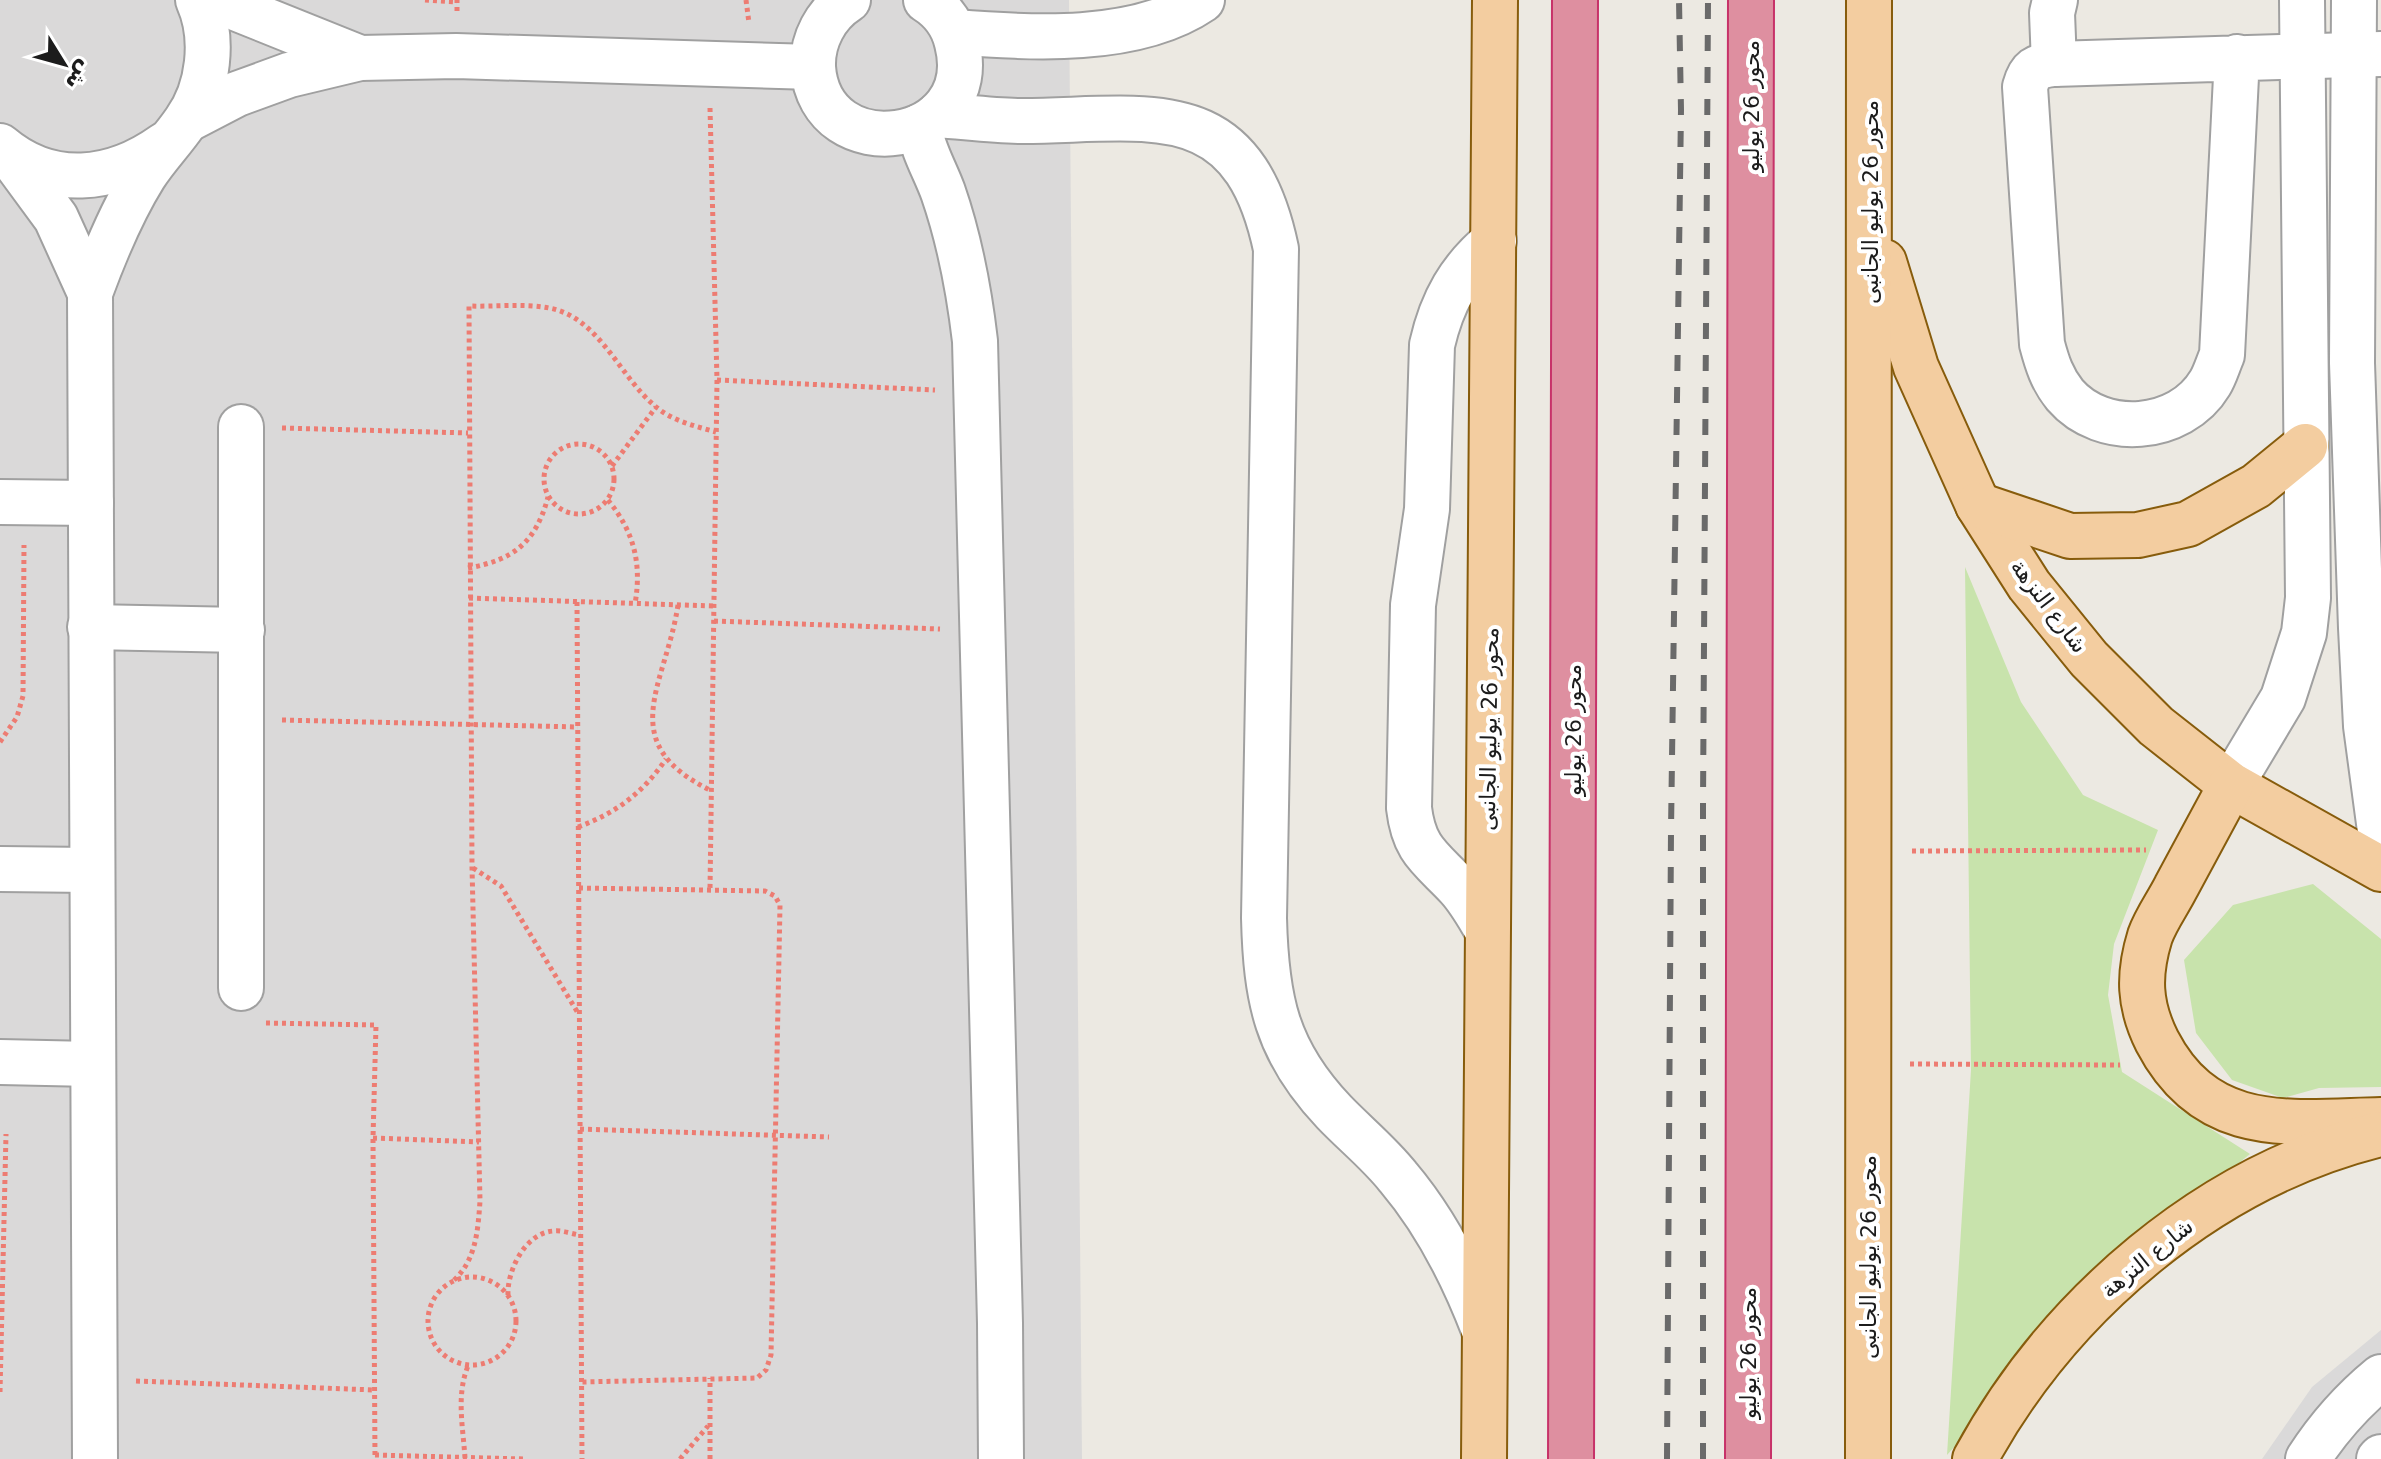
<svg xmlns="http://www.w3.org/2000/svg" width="2381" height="1459" font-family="'DejaVu Sans','Noto Sans Arabic',sans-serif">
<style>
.residential{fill:#dad9d9}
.grass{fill:#c8e3ac}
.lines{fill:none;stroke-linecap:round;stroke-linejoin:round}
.minor-casing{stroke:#a0a0a0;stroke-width:48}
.major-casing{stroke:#875c0c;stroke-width:48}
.highway-casing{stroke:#c73269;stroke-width:48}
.path{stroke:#ed7c72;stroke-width:5;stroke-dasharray:4 4;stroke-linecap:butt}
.minor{stroke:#fff;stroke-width:44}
.major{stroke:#f3cda0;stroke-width:44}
.highway{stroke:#de8fa0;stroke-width:44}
.rail{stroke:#6a6a6a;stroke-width:6;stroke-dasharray:16 16;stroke-linecap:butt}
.labels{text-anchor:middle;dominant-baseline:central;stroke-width:8;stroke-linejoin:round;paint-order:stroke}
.street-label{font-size:22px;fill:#1c1c1c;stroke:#fff}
</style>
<rect width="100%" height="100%" fill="#ece9e2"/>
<g class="residential">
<polygon points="0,0 1069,0 1082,1459 0,1459"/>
<polygon points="2381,1330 2381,1459 2262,1459 2312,1387"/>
</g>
<g class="grass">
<polygon points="1965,567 2021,702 2083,795 2158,830 2114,944 2108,995 2122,1072 2250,1154 2162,1225 2079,1308 1947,1455 1971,1070"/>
<polygon points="2313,884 2381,939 2381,1087 2319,1088 2283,1098 2232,1080 2196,1033 2184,960 2233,905"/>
</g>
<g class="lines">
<g class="minor-casing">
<g id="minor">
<polyline points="224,0 238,9 360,58"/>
<path d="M848,0c-22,14 -36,40 -35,67 7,103 171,80 144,-24 -4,-18 -15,-33 -31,-43"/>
<polyline points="2354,0 2352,363 2361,628 2366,726 2381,838"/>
<path d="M954,32c76,6 182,13 248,-32"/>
<path d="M2237,57l-15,298c-4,9 -7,20 -12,28 -30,50 -108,55 -145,12 -13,-16 -18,-32 -23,-51l-17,-257c5,-18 11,-21 29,-23 109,-4 218,-7 327,-10"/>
<polyline points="2054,64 2052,13 2055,0"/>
<path d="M938,115c28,2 57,6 85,6 127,-1 220,-29 253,128l-12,669c2,81 12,133 70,194 21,22 45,41 64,65 39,46 65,98 86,153"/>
<polyline points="187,120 237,94 289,75 360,58 456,56 813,67"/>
<path d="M919,127c4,24 16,43 24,65 17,49 26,98 32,149l25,982 1,136"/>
<path d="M0,146c51,43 112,36 164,-1"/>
<polyline points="9,154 56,218 90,293"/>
<polyline points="0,502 91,503"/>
<polyline points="90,627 242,630"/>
<polyline points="2231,785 2283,698 2304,633 2308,598 2302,0"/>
<polyline points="0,869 91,870"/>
<path d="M1487,930c-9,-15 -17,-30 -29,-43 -27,-29 -44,-36 -49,-79l4,-203 14,-96 5,-164c10,-44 28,-76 62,-104"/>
<polyline points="241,988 241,427"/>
<polyline points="0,1062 92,1064"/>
<path d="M95,1459l-5,-1166c15,-41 31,-80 54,-117 12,-19 28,-35 41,-54 24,-33 30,-84 13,-122"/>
<path d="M2308,1459c20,-31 45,-59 73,-82"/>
<polyline points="2379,1459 2381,1457"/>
</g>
</g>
<g class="major-casing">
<g id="major">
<polyline points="1884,262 1916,367 1978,505 2029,585 2089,659 2156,726 2231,785 2381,869"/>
<polyline points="1978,505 2070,536 2138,535 2188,524 2256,486 2305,446"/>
<path d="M2231,785c-18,34 -37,68 -55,102 -8,16 -20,32 -26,49 -12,39 -11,69 7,105 50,96 132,81 224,79"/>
<polyline points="1484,1459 1495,0"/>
<polyline points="1868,1459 1869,0"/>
<path d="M1975,1459c83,-153 233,-283 405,-325"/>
</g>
</g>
<g class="highway-casing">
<g id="highway">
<polyline points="1571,1459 1575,0"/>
<polyline points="1748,1459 1751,0"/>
</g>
</g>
<g class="path">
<polyline points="425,0 457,2"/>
<polyline points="746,0 749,23"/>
<polyline points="457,11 457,0"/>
<polyline points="710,108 717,380 710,890"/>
<polyline points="717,380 935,390"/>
<polyline points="282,428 468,433"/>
<circle cx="579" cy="479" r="35"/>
<polyline points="612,466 656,407"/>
<path d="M608,500c26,32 34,63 27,104"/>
<path d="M468,568c46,-8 68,-26 80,-71"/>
<polyline points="469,598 714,606"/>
<polyline points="577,602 582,1459"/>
<path d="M678,605c-12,80 -66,138 34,186"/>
<polyline points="714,621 940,629"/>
<polyline points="282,720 578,727"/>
<polyline points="0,742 17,717 23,696 24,545"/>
<path d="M578,827c38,-14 65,-34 88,-68"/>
<polyline points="1912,851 2146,850"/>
<polyline points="473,868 501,886 578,1013"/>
<polyline points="579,888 765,891 775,896 780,905 771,1355 766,1370 757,1378 582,1382"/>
<polyline points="266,1023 376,1025 373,1138 375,1459"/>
<polyline points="1910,1064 2120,1065"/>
<polyline points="580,1129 829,1137"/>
<polyline points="373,1138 479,1142"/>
<circle cx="472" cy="1321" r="44"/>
<path d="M454,1280c22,-20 24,-50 26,-79l-8,-334 -3,-561c25,1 55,-3 80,2 50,9 70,68 106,98 17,15 40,20 61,26"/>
<path d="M508,1295c-1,-25 18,-63 46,-64 8,-1 18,3 26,4"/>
<polyline points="136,1381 375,1390"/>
<polyline points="0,1392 6,1134"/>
<polyline points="375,1455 524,1459"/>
<path d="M465,1458c-2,-31 -9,-63 3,-92"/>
<polyline points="680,1459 708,1426"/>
<polyline points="710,1459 710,1378"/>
</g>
<use href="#minor" class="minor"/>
<use href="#major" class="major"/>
<use href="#highway" class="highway"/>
<g class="rail">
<polyline points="1667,1459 1671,831 1681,110 1679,0"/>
<polyline points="1703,1459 1703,806 1708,0"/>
</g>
</g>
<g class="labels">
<g class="street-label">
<text transform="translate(1751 106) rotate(-90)">محور 26 يوليو</text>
<text transform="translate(1870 202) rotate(-90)">محور 26 يوليو الجانبى</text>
<text transform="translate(2049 606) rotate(53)">شارع النزهة</text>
<text transform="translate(1489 729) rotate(-89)">محور 26 يوليو الجانبى</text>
<text transform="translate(1573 730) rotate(-90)">محور 26 يوليو</text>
<text transform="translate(1868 1257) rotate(-90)">محور 26 يوليو الجانبى</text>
<text transform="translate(2147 1258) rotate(-39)">شارع النزهة</text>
<text transform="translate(1748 1353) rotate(-90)">محور 26 يوليو</text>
</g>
</g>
<g transform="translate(64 64) rotate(127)" stroke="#ffffff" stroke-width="6" paint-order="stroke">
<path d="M0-6L14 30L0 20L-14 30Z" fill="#1c1c1c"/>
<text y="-12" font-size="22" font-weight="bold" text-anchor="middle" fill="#1c1c1c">ش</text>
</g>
</svg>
